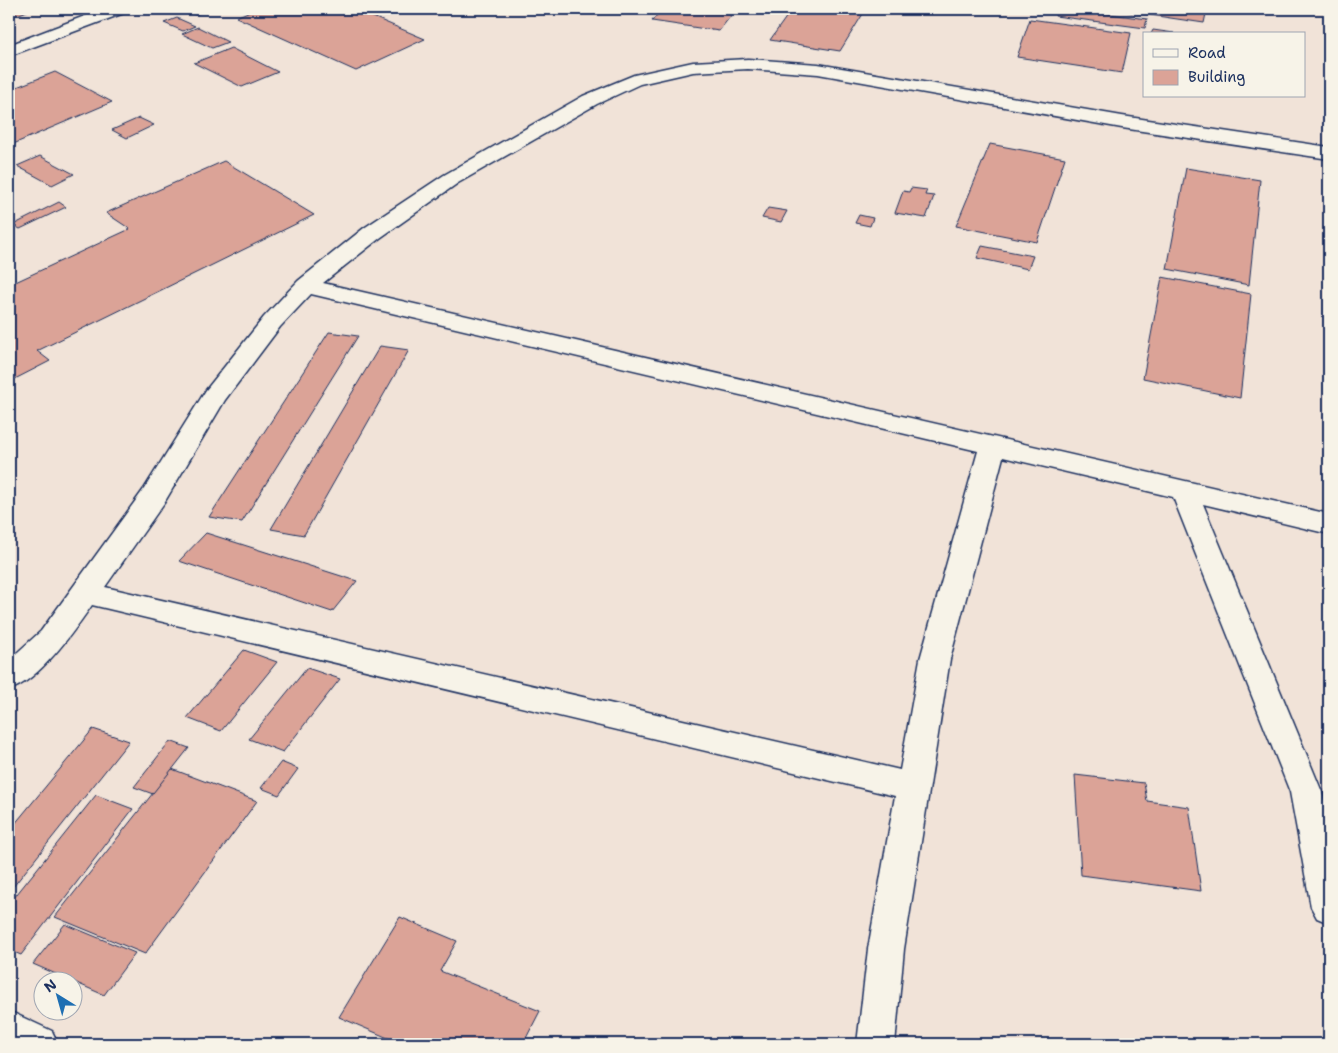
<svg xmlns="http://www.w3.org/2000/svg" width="1338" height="1053" font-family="'Shantell Sans',sans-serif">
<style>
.building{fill:#dba397;stroke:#1b2f5e}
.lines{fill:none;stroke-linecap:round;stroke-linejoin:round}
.minor-casing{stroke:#1b2f5e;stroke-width:3}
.minor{fill:#f7f3e8;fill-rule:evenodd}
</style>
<rect width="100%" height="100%" fill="#f1e3d8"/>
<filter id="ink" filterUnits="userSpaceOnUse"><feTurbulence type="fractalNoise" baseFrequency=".02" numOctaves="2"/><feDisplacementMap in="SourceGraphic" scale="10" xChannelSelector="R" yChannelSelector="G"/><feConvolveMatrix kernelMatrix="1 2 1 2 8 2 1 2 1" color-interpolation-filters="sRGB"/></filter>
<g filter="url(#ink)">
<g class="building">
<polygon points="16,9 32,9 17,15 10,11"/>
<polygon points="182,9 199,9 204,11 195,15"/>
<polygon points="255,9 354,9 425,39 356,71 236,17"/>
<polygon points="662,9 736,9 719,31 652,21"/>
<polygon points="792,9 866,9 840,51 770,40"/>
<polygon points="1057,9 1072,9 1147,19 1145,28 1055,16"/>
<polygon points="1110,9 1207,9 1204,23"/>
<polygon points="177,18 195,26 183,31 164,23"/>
<polygon points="1030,19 1131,33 1122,73 1017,57"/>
<polygon points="198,27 228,42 212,48 182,34"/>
<polygon points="1153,30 1174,33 1151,34"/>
<polygon points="231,48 278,72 242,87 194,63"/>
<polygon points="55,72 112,102 11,145 9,144 9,90"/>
<polygon points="139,118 154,125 127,138 112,130"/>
<polygon points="990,144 1065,158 1037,242 956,226"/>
<polygon points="40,156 74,174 52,185 17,166"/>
<polygon points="224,161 314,215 37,351 50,361 9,382 9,285 130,229 106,213"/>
<polygon points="1186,168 1260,180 1249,285 1167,269"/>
<polygon points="911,188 927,190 925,195 934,196 926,218 895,213 903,191 909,192"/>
<polygon points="59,202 66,207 20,229 13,225"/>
<polygon points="768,208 787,211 781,222 762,218"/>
<polygon points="859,215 873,218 870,226 855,223"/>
<polygon points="982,246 1033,256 1028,269 977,258"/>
<polygon points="1162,277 1251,294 1240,398 1143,378"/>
<polygon points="329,332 358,336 242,522 209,517"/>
<polygon points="380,346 409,350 304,535 271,529"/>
<polygon points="206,533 357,581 332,612 179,561"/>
<polygon points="244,650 277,662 221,731 187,718"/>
<polygon points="307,668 340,679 283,752 249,739"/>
<polygon points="93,729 129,741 9,892 9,831"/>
<polygon points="170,741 189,748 153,794 134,787"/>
<polygon points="281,762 298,769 279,795 261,788"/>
<polygon points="172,769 257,801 145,954 55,917"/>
<polygon points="1075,775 1144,783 1147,801 1189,807 1201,891 1081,875"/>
<polygon points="96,795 133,809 21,955 9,950 9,904"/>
<polygon points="400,917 457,941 440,971 540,1011 523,1044 402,1044 339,1017"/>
<polygon points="65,924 135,953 104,995 33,964"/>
</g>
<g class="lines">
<g class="minor-casing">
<g id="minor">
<polygon points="103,9 126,9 124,13 9,56 9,45"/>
<path d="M748,59l70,5 304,52 207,31v12l-207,-31 -304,-54 -70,-5 -55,3 -53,12 -43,20 -139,79 -78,55 -57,45 1006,231v20l-126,-30 119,288 7,32v99l-12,-5 -6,-11 -21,-115 -117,-295 -170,-40 -53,202 -46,290 -9,95h-38l11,-95 27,-153 -803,-191c-18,26 -53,76 -83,85v-30l32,-29 103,-142 62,-99 58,-73 34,-36 66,-53 80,-53 139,-79 51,-21 59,-13zM311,294l667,157 -58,208 -20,111 -795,-183 59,-84 61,-103 55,-73z"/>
<polygon points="9,1011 52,1031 58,1044 9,1044"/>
</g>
</g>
<use href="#minor" class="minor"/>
</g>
</g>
<rect width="1338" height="1053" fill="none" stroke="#f7f3e8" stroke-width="30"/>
<rect x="15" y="15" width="1308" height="1023" fill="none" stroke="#1b2f5e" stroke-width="2" filter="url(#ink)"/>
<rect x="1143" y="32" width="162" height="65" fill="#f7f3e8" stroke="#9fa5b1"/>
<rect x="1153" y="49" width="25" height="8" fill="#f7f3e8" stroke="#9fa5b1"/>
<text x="1188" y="58" font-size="15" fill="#1b2f5e">Road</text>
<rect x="1153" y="70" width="25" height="15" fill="#dba397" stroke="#9fa5b1"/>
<text x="1188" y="82" font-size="15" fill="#1b2f5e">Building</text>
<g transform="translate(58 996) rotate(323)"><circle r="24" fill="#f7f3e8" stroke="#9fa5b1"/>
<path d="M0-4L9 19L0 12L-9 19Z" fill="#1f6fb2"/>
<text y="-8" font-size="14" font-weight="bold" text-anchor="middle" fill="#1b2f5e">N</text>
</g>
</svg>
